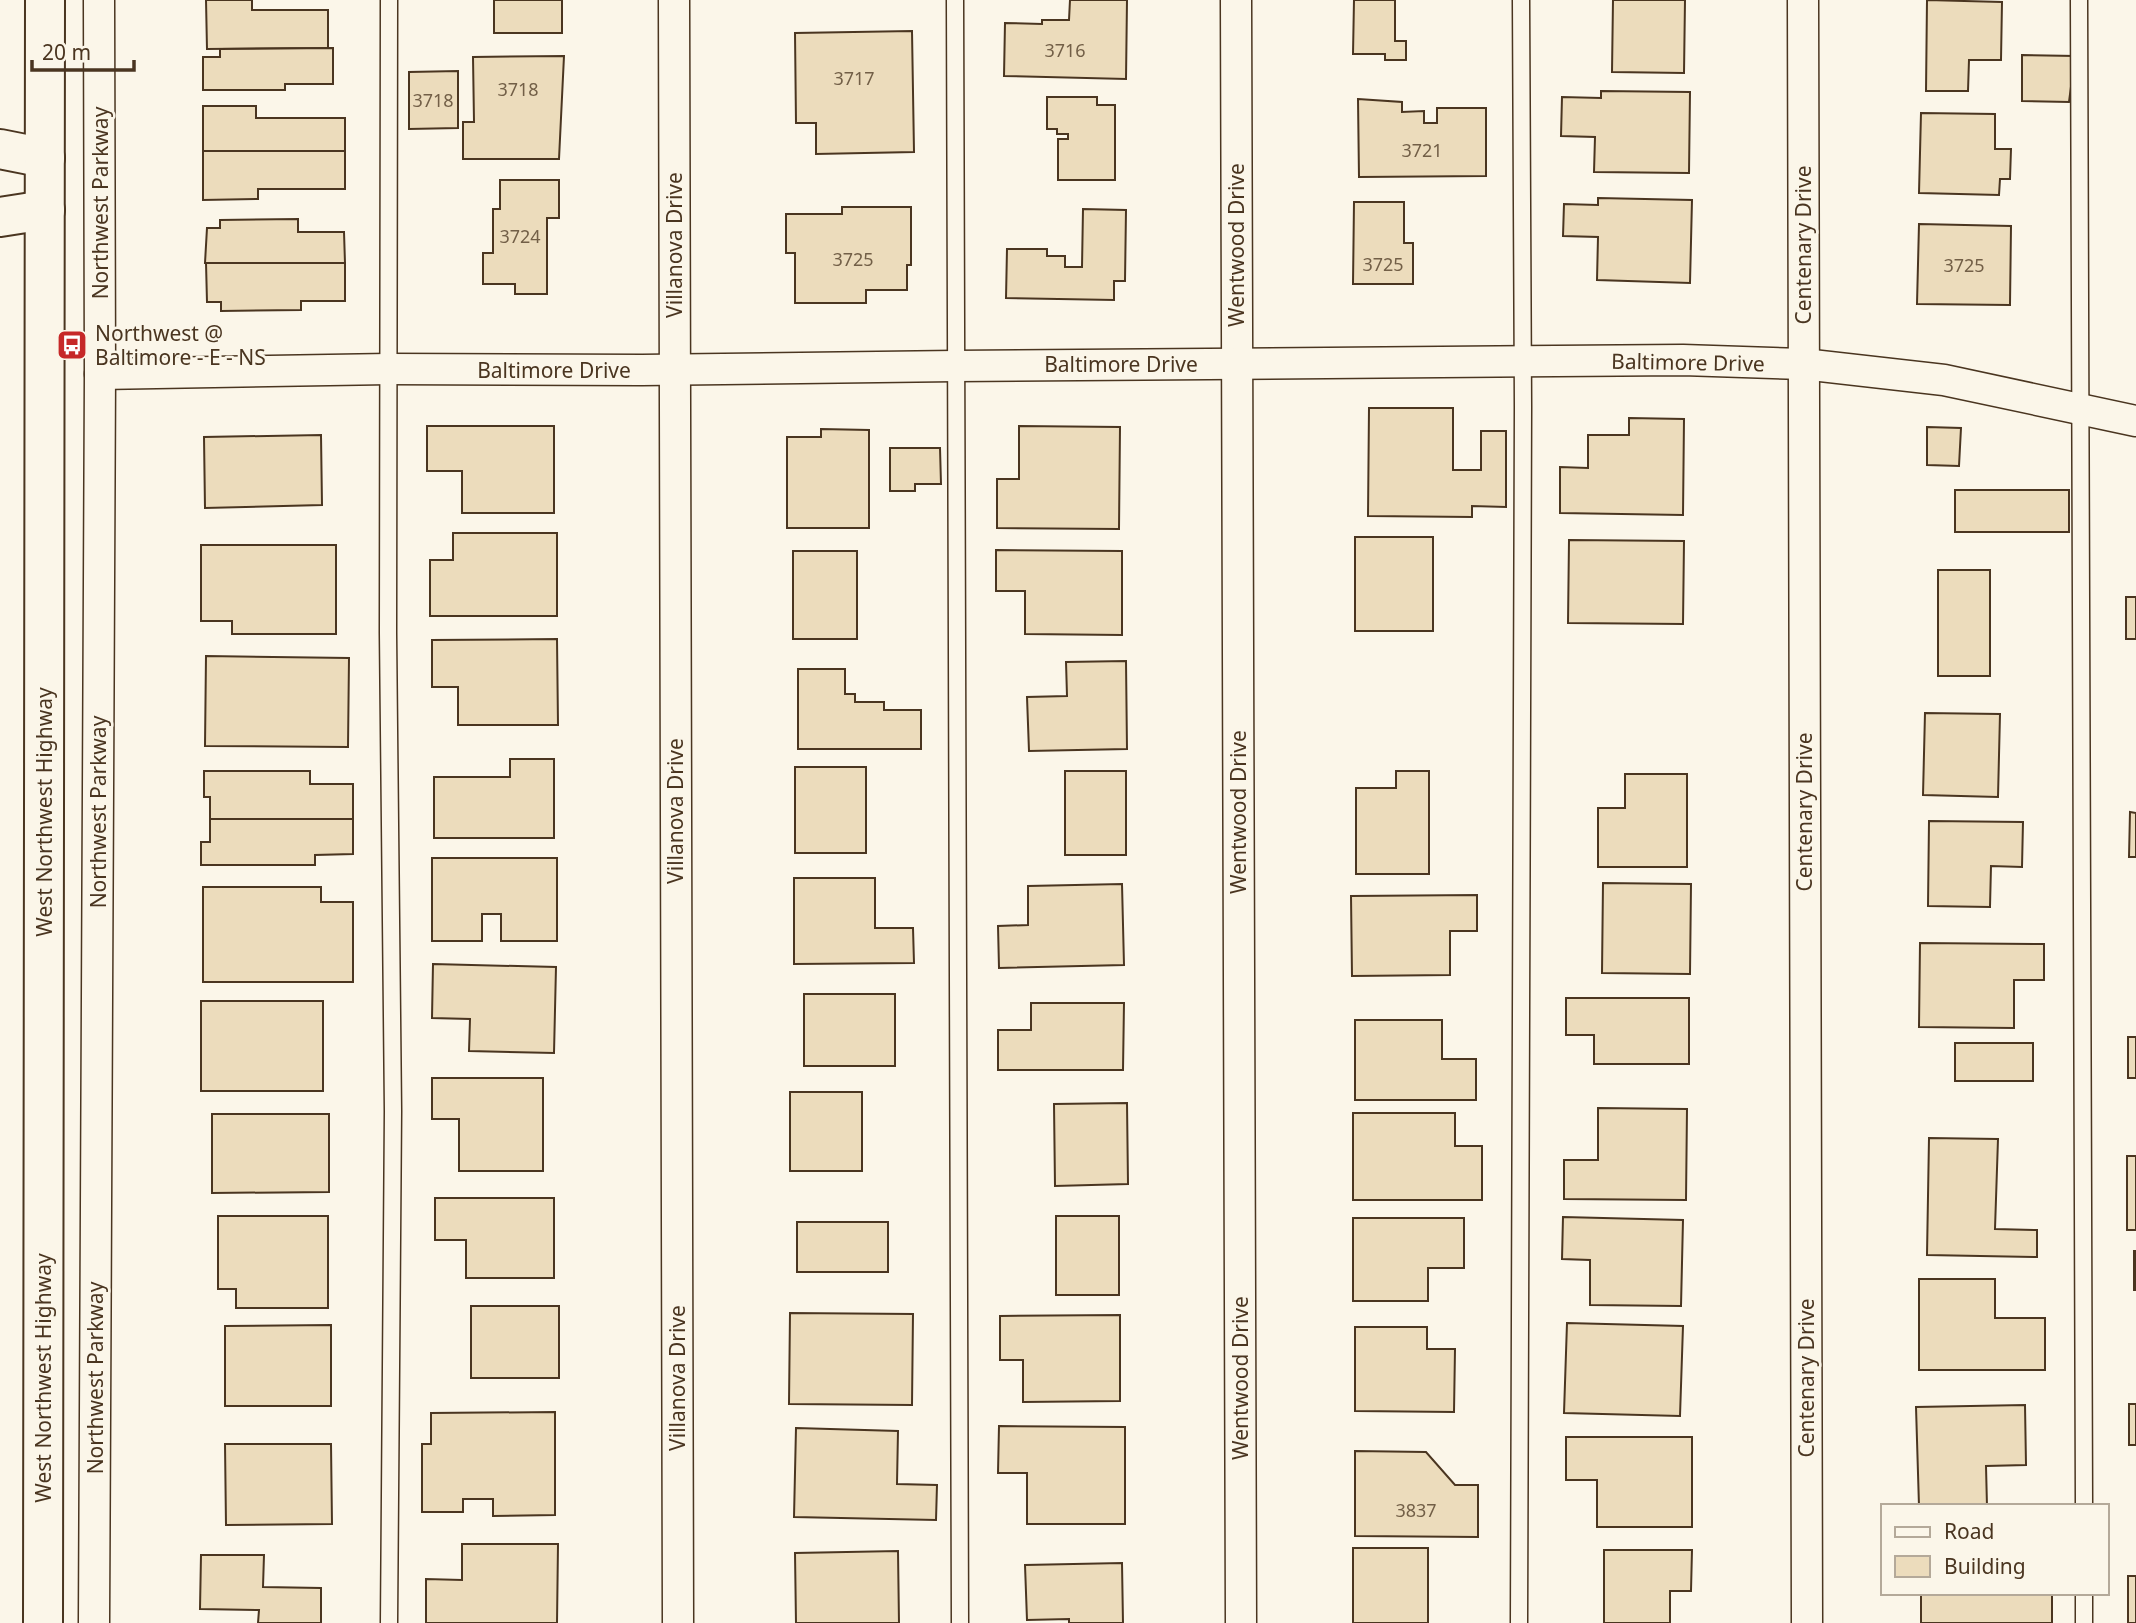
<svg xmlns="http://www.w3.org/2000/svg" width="2136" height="1623" font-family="'Noto Sans',sans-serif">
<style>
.building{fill:#ecdcbc;stroke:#4a3520;stroke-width:2}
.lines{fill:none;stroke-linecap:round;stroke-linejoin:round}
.service-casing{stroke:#4a3520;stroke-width:19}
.minor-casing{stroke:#4a3520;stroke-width:33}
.tertiary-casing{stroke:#4a3520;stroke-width:42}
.primary-casing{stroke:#4a3520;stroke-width:42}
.service{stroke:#fbf6e9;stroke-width:16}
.minor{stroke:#fbf6e9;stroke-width:30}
.tertiary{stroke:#fbf6e9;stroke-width:38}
.primary{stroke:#fbf6e9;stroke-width:38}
.labels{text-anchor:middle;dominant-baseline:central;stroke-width:5;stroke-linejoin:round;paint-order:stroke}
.number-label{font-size:18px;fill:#725f47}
.street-label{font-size:21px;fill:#4a3520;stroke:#fbf6e9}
.poi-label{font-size:21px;fill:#4a3520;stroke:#fbf6e9;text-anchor:start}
</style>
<rect width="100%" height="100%" fill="#fbf6e9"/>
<g class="building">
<polygon points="206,0 252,0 252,10 328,10 328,48 207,49"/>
<rect x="494" y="0" width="68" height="33"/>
<polygon points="1070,0 1127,0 1126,79 1004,76 1005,23 1042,24 1042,20 1069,20"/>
<polygon points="1354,0 1395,0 1395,41 1406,41 1406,60 1385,60 1385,54 1353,54"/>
<polygon points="1613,0 1685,0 1684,73 1612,72"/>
<polygon points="1927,0 2002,2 2001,60 1969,60 1968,91 1926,91"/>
<polygon points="912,31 914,152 816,154 816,123 796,123 795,33"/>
<polygon points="333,48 333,84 285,84 285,90 203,90 203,57 220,57 220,49"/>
<polygon points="2022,55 2075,56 2069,102 2022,101"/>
<polygon points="564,56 559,159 463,159 463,122 474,122 473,57"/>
<polygon points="458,71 458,128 409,129 409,72"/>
<polygon points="1601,91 1690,92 1689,173 1594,172 1595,137 1561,136 1562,97 1601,98"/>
<polygon points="1047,97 1097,97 1097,105 1115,105 1115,180 1058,180 1058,139 1068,139 1068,134 1057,134 1057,129 1047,129"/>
<polygon points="1358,99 1402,102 1402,112 1424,111 1424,123 1437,123 1437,108 1486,108 1486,176 1359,177"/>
<polygon points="203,106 256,106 256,118 345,118 345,151 203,151"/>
<polygon points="1921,113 1995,114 1995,149 2011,149 2010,179 2000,179 1999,195 1919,193"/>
<polygon points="203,151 345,151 345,189 258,189 258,199 203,200"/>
<polygon points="500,180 559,180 559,218 547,218 547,294 515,294 515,284 483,284 483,253 493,253 493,209 500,209"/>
<polygon points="1598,198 1692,200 1690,283 1597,280 1598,237 1563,236 1564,204 1598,205"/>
<polygon points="1354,202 1404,202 1404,243 1413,243 1413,284 1353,284"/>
<polygon points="842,207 911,207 911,265 907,265 907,290 866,290 866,303 795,303 795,253 786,253 786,214 842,214"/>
<polygon points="1083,209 1126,210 1125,281 1114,281 1114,300 1006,298 1007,249 1047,249 1047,256 1065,256 1065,267 1082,267"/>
<polygon points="298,219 298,232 344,232 345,263 205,263 207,228 220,228 220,220"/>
<polygon points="1919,224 2011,226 2010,305 1917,304"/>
<polygon points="206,263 345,263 345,301 301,301 301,310 221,311 221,302 207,302"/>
<polygon points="1369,408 1453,408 1453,470 1481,470 1481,431 1506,431 1506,507 1472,506 1472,517 1368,516"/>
<polygon points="1629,418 1684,419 1683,515 1560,513 1560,467 1588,468 1588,435 1629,435"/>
<polygon points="427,426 554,426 554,513 462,513 462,471 427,471"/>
<polygon points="1019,426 1120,427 1119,529 997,528 997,479 1019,479"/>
<polygon points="1927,427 1961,428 1959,466 1927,465"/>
<polygon points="821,429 869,430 869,528 787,528 787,437 821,437"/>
<polygon points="321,435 322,505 205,508 204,437"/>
<polygon points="890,448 940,448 941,484 915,484 915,491 890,491"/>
<rect x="1955" y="490" width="114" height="42"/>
<polygon points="453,533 557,533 557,616 430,616 430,560 453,560"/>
<rect x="1355" y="537" width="78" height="94"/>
<polygon points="1569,540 1684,541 1683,624 1568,623"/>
<polygon points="201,545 336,545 336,634 232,634 232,621 201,621"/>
<polygon points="996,550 1122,551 1122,635 1025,634 1025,591 996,591"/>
<rect x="793" y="551" width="64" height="88"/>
<rect x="1938" y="570" width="52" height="106"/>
<rect x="2126" y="597" width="10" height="42"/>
<polygon points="557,639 558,725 458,725 458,687 432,687 432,640"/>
<polygon points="206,656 349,658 348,747 205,746"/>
<polygon points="1126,661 1127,749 1029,751 1027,697 1067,696 1066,662"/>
<polygon points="798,669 845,669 845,694 855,694 855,702 884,702 884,710 921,710 921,749 798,749"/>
<polygon points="1925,713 2000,714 1998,797 1923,795"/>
<polygon points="510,759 554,759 554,838 434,838 434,777 510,777"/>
<rect x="795" y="767" width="71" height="86"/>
<polygon points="204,771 310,771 310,784 353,784 353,819 210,819 210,797 204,797"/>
<rect x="1065" y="771" width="61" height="84"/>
<polygon points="1396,771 1429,771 1429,874 1356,874 1356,788 1396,788"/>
<polygon points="1625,774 1687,774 1687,867 1598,867 1598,808 1625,808"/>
<polygon points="2130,812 2136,813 2136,857 2129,857"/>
<polygon points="210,819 353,819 353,854 315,855 315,865 201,865 201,842 210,842"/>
<polygon points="1929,821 2023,822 2022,867 1991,866 1990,907 1928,906"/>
<polygon points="432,858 557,858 557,941 501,941 501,914 482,914 482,941 432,941"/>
<polygon points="794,878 875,878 875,928 913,928 914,963 794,964"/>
<polygon points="1603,883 1691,884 1690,974 1602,973"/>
<polygon points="1122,884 1124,965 999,968 998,926 1028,925 1028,886"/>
<polygon points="203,887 321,887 321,902 353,902 353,982 203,982"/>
<polygon points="1477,895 1477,931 1450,931 1450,975 1352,976 1351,896"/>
<polygon points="1920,943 2044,944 2044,980 2014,980 2014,1028 1919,1027"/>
<polygon points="433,964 556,967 554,1053 469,1051 470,1019 432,1018"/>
<rect x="804" y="994" width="91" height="72"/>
<polygon points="1566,998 1689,998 1689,1064 1594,1064 1594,1035 1566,1035"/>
<rect x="201" y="1001" width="122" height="90"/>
<polygon points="1031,1003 1124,1003 1123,1070 998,1070 998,1030 1031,1030"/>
<polygon points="1355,1020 1442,1020 1442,1059 1476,1059 1476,1100 1355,1100"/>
<rect x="2128" y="1037" width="8" height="41"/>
<rect x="1955" y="1043" width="78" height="38"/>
<polygon points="432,1078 543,1078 543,1171 459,1171 459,1119 432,1119"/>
<rect x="790" y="1092" width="72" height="79"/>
<polygon points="1127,1103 1128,1184 1055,1186 1054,1104"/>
<polygon points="1598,1108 1687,1109 1686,1200 1564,1199 1564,1160 1598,1160"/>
<polygon points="1353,1113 1455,1113 1455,1146 1482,1146 1482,1200 1353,1200"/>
<polygon points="212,1114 329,1114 329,1192 212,1193"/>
<polygon points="1929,1138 1998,1139 1995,1229 2037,1230 2037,1257 1927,1255"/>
<rect x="2127" y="1156" width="9" height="74"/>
<polygon points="435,1198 554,1198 554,1278 466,1278 466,1240 435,1240"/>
<polygon points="218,1216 328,1216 328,1308 236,1308 236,1289 218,1289"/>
<rect x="1056" y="1216" width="63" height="79"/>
<polygon points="1563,1217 1683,1220 1681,1306 1590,1305 1590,1260 1562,1259"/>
<polygon points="1353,1218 1464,1218 1464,1268 1428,1268 1428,1301 1353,1301"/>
<rect x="797" y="1222" width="91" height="50"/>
<rect x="2134" y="1251" width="2" height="39"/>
<polygon points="1919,1279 1995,1279 1995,1318 2045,1318 2045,1370 1919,1370"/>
<rect x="471" y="1306" width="88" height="72"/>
<polygon points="790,1313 913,1314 912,1405 789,1404"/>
<polygon points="1120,1315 1120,1401 1023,1402 1023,1360 1000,1360 1000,1316"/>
<polygon points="1567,1323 1683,1326 1680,1416 1564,1413"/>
<polygon points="331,1325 331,1406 225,1406 225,1326"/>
<polygon points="1355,1327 1427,1327 1427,1349 1455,1349 1454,1412 1355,1411"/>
<rect x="2129" y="1404" width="7" height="41"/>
<polygon points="2025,1405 2026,1465 1986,1466 1987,1506 1919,1506 1916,1407"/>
<polygon points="555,1412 555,1515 493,1516 493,1499 463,1499 463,1512 422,1512 422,1444 431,1444 431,1413"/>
<polygon points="999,1426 1125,1427 1125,1524 1027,1524 1027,1473 998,1473"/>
<polygon points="796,1428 898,1431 897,1484 937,1485 936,1520 794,1517"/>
<polygon points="1566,1437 1692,1437 1692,1527 1597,1527 1597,1480 1566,1480"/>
<polygon points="225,1444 331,1444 332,1524 226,1525"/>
<polygon points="1355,1451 1426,1452 1455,1485 1478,1485 1478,1537 1355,1536"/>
<polygon points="462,1544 558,1544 557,1623 426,1623 426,1579 462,1580"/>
<rect x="1353" y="1548" width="75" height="75"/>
<polygon points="1604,1550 1692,1550 1691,1591 1670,1591 1670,1623 1604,1623"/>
<polygon points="898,1551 899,1623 796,1623 795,1553"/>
<polygon points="201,1555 264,1555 263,1587 321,1588 321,1623 258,1623 259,1610 200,1609"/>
<polygon points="1122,1563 1123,1623 1069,1623 1069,1619 1027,1620 1025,1565"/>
<rect x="2128" y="1576" width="8" height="47"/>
<rect x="1921" y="1593" width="131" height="30"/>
</g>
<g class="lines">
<g class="service-casing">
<g id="service">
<polyline points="389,0 388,633 393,1111 389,1623"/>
<polyline points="955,0 960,1623"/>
<polyline points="2079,0 2084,1506"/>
<polyline points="2084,1593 2084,1623"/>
<polyline points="1519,1623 1523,407 1521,0"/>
</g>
</g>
<g class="minor-casing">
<g id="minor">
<polyline points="674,0 678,1623"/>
<polyline points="1236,0 1241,1623"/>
<polyline points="1803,0 1807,1623"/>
<polyline points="100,374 389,369 642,370 955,366 1683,360 1803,364 1944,380 2136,421"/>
<polyline points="94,1623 100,374 99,0"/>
</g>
</g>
<g class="tertiary-casing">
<g id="tertiary">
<polyline points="0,149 45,158"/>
<polyline points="0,217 45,210"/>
</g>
</g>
<g class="primary-casing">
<polyline id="primary" points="43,1623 45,0"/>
</g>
<use href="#service" class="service"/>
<use href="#minor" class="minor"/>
<use href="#tertiary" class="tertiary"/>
<use href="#primary" class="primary"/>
</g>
<defs>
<g id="bus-square" transform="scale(1.575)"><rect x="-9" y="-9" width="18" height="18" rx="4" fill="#c62828" stroke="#fbf6e9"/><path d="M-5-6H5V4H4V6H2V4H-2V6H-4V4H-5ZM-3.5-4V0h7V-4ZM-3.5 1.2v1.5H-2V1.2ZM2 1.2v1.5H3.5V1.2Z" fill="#fff"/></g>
</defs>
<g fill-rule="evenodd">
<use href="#bus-square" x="72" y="345"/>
</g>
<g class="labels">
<g class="number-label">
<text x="1065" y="50">3716</text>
<text x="854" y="78">3717</text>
<text x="518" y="89">3718</text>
<text x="433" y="100">3718</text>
<text x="1422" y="150">3721</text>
<text x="520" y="236">3724</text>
<text x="853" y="259">3725</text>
<text x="1383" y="264">3725</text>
<text x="1964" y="265">3725</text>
<text x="1416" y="1510">3837</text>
</g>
<g class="street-label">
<text transform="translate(100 203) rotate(-90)">Northwest Parkway</text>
<text transform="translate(674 245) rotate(-90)">Villanova Drive</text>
<text transform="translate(1236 245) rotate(-90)">Wentwood Drive</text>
<text transform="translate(1803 245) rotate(-90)">Centenary Drive</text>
<text transform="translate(1688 362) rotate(1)">Baltimore Drive</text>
<text x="1121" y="364">Baltimore Drive</text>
<text x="554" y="370">Baltimore Drive</text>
<text transform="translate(675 811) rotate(-90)">Villanova Drive</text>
<text transform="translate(44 812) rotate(-90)">West Northwest Highway</text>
<text transform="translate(98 812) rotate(-90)">Northwest Parkway</text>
<text transform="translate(1238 812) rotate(-90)">Wentwood Drive</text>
<text transform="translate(1804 812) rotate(-90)">Centenary Drive</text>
<text transform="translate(43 1378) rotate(-90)">West Northwest Highway</text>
<text transform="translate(95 1378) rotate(-90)">Northwest Parkway</text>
<text transform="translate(677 1378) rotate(-90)">Villanova Drive</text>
<text transform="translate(1240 1378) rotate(-90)">Wentwood Drive</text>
<text transform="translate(1806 1378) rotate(-90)">Centenary Drive</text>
</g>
<g class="poi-label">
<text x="95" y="333">Northwest @<tspan x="95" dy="24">Baltimore - E - NS</tspan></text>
</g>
</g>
<rect x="1881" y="1504" width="228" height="91" fill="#fbf6e9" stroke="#b4a999" stroke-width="2"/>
<rect x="1895" y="1527" width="35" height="10" fill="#fbf6e9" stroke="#b4a999" stroke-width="2"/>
<text x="1944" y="1539" font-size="21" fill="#4a3520">Road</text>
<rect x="1895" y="1556" width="35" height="21" fill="#ecdcbc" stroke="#b4a999" stroke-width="2"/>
<text x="1944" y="1574" font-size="21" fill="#4a3520">Building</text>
<path d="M32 60v10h102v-10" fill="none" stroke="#4a3520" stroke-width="3.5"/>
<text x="42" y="60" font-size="21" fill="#4a3520" stroke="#fbf6e9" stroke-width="5" paint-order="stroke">20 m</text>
</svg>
